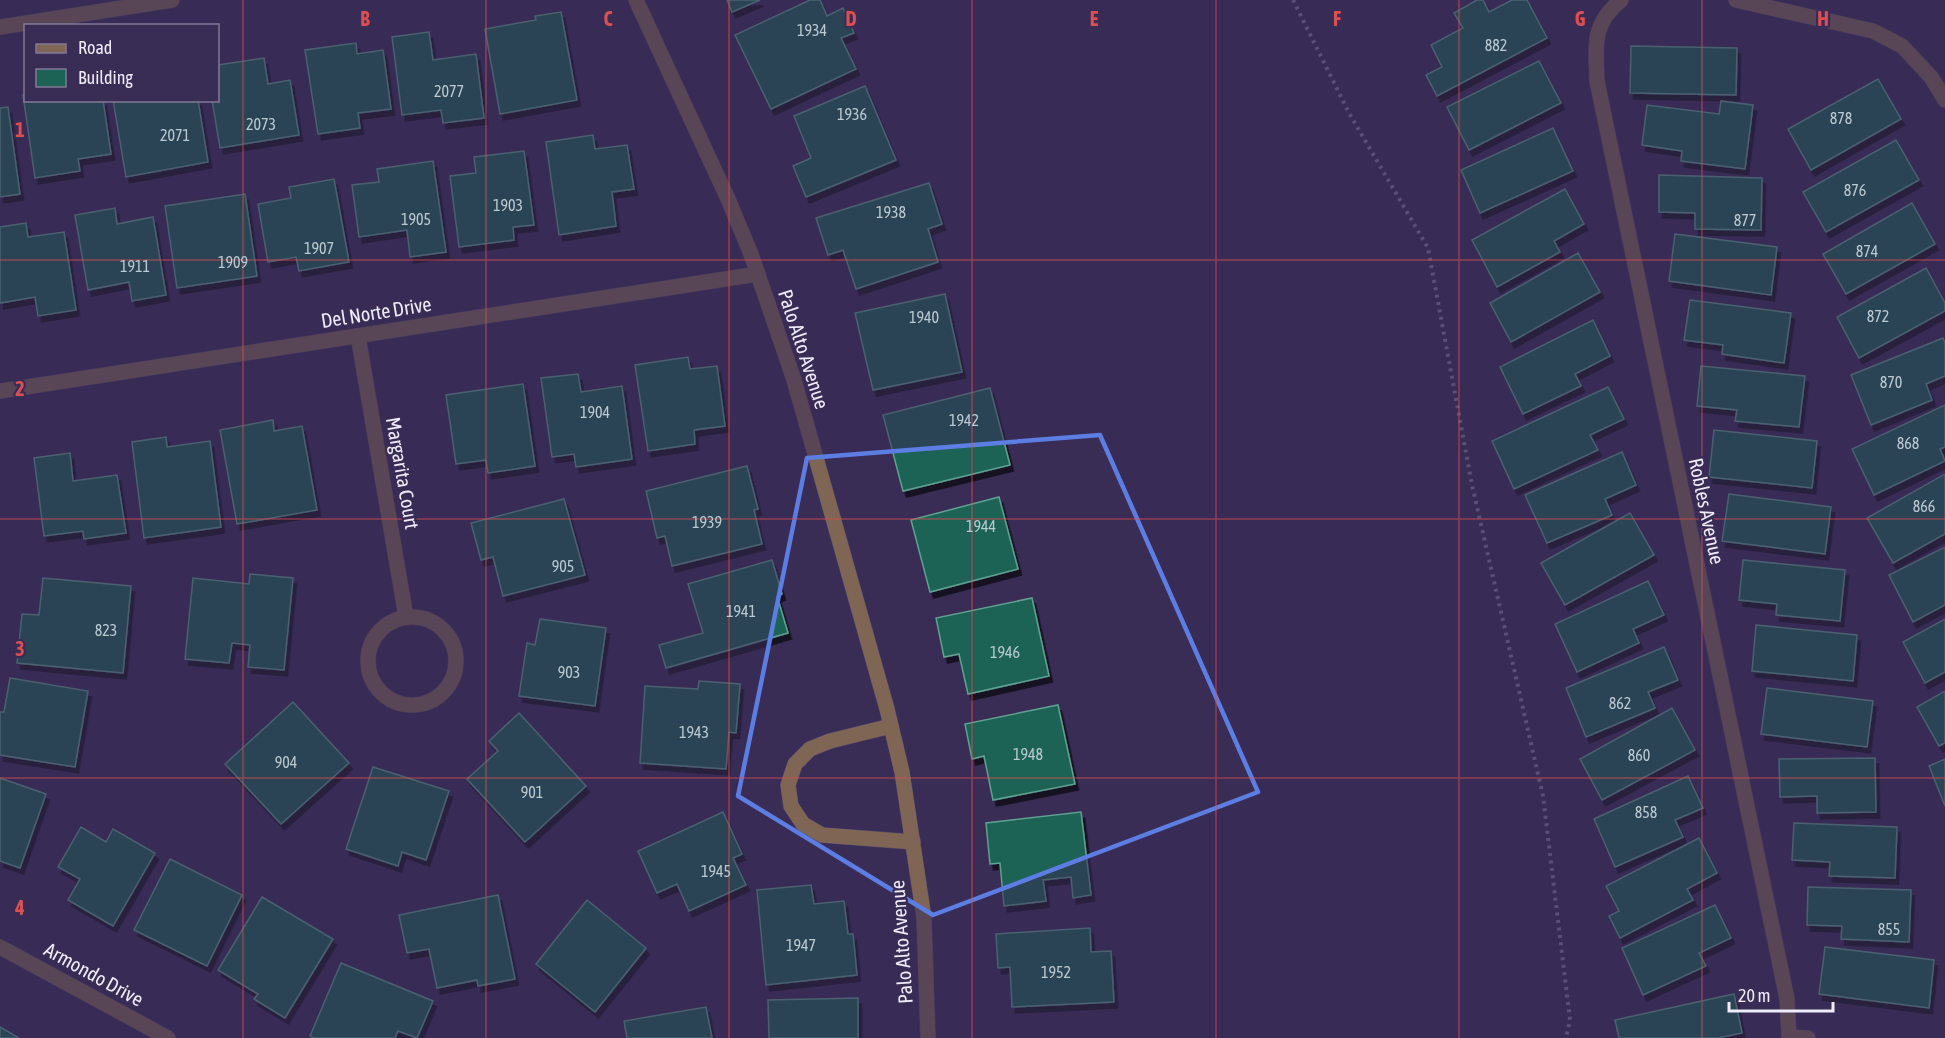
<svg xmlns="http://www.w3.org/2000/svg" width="1945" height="1038" font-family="'Asap Condensed',sans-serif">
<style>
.building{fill:#1d6355;stroke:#5fa090;stroke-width:1.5;filter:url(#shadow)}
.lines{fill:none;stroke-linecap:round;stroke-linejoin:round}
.minor-casing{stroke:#52476c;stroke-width:16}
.path{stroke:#847a99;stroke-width:4;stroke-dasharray:3 4.5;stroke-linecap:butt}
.minor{stroke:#7e6554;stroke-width:15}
.marked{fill:none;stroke:#5c7de2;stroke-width:4.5;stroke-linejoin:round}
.grid{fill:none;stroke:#db4f52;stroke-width:1.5;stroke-opacity:0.55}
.labels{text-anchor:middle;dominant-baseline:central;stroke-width:4.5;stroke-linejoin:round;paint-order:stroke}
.number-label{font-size:16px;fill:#bac9d2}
.street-label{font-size:20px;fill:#efebfb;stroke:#392c55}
.grid-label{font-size:20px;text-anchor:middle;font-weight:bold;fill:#db4f52;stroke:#392c55;stroke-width:4.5;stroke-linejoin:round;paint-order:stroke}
</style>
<defs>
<filter id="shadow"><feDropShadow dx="3.5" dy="6" stdDeviation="0" flood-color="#0009"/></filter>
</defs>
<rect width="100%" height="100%" fill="#392c55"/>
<g class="building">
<polygon points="727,0 760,0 732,12"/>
<polygon points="810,0 820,0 827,16 843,8 854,33 841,38 856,69 771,109 735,35"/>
<polygon points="1477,0 1483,0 1489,12 1512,0 1527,0 1547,38 1437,96 1426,75 1442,67 1431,45 1463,28 1454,13"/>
<polygon points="561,12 577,100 500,114 485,29 536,20 535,16"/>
<polygon points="429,32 433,60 476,54 484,118 443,123 441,110 402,115 392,37"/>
<polygon points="356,43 357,54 383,50 391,109 358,113 360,128 318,134 305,50"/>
<polygon points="1631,46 1737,48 1736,95 1630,93"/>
<polygon points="264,58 268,84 290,80 299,135 220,148 212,100 218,100 218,65"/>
<polygon points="1539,61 1561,103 1469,150 1447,107"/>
<polygon points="1878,79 1901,119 1811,170 1788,129"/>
<polygon points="865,86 896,160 806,197 793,166 811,158 794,116"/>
<polygon points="23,95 26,95 26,100 103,100 111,154 78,159 80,171 35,178"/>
<polygon points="113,100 198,100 208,162 126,177"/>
<polygon points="1721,101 1753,105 1745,169 1681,161 1682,151 1642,145 1647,105 1719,114"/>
<polygon points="8,107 20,194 0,197 0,108"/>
<polygon points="1553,128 1573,171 1480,213 1461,170"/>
<polygon points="593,135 595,149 627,145 634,189 612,192 616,226 559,235 546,142"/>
<polygon points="1896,140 1919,180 1826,232 1803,192"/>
<polygon points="524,151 534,225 513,227 514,240 459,247 450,176 476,173 474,157"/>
<polygon points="433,161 446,252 410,257 407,230 359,237 352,185 379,182 377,169"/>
<polygon points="1659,175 1762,178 1761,230 1695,229 1695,213 1659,212"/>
<polygon points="334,179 349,262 299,271 296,257 268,262 258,204 291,198 289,187"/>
<polygon points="929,183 942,224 928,229 938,262 856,289 843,250 828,255 816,218"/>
<polygon points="1565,189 1584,224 1554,241 1560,252 1497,287 1472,240"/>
<polygon points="245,194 257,276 177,288 165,206"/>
<polygon points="1912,203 1935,244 1846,294 1823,254"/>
<polygon points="115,208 117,224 153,217 166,295 132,301 129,282 88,290 75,215"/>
<polygon points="26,223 28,237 64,232 76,310 38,316 35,297 0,303 0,227"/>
<polygon points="1675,234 1777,247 1771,295 1669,281"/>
<polygon points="1578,253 1600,292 1511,342 1490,303"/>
<polygon points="1926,268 1945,303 1945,311 1859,358 1837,317"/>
<polygon points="945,294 962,372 873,390 855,313"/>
<polygon points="1690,300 1791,313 1784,363 1722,354 1723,345 1684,340"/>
<polygon points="1593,320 1610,356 1575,374 1581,386 1523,414 1500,367"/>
<polygon points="1943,338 1945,343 1945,376 1926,384 1932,400 1871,425 1851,375"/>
<polygon points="688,357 690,369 717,366 725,426 694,430 695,444 648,451 635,365"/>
<polygon points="1701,366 1805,376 1799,427 1735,421 1737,410 1697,406"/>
<polygon points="578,374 581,392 622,386 632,459 576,467 574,454 552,457 541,378"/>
<polygon points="523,384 535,466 488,473 486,460 456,464 446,395"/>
<polygon points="1608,387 1624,419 1590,435 1598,450 1514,489 1492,441"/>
<polygon points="990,388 1010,465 903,491 883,415"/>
<polygon points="1945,405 1945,447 1940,449 1945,461 1874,495 1852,449"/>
<polygon points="273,420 274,431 302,426 317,510 237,524 220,430"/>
<polygon points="1714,430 1817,441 1812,488 1709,477"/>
<polygon points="166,437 167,447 210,441 221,527 144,538 132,442"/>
<polygon points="1622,452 1636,485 1605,499 1612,515 1547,543 1525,495"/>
<polygon points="70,453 73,481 117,475 126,533 84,539 83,531 44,536 34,458"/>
<polygon points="747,466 758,509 754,510 762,544 672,566 665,536 657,538 646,491"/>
<polygon points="1945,474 1945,534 1893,563 1867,518"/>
<polygon points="1729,494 1831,507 1825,554 1722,541"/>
<polygon points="999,497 1018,569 930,592 911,520"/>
<polygon points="564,499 585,575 503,596 493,557 481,560 471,523"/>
<polygon points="1630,513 1654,555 1565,605 1541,563"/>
<polygon points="1945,547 1945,605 1913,622 1889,575"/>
<polygon points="772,560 782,594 777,596 788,633 666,668 659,645 703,633 688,584"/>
<polygon points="1743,560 1845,570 1840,621 1776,615 1777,604 1739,600"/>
<polygon points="250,574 293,578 284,670 248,667 250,645 232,643 229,663 185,659 193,578 249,584"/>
<polygon points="43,578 131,586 123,673 17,663 22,614 39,615"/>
<polygon points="1648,581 1664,615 1633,629 1639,643 1577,672 1555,624"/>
<polygon points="1032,598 1049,676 968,694 959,654 944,657 936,618"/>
<polygon points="540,619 606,628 595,706 519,696 527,643 535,645"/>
<polygon points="1945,619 1945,672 1925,683 1903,642"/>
<polygon points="1756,625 1857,635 1853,681 1752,671"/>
<polygon points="1664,647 1678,680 1648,692 1655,708 1586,737 1566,688"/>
<polygon points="10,678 88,691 75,767 0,755 0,712 4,712"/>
<polygon points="699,681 740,684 736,733 729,732 726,769 640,763 645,686 698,689"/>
<polygon points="1767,688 1873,701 1867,747 1761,734"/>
<polygon points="1945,691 1945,743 1939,746 1917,707"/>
<polygon points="293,702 349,763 281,824 225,764"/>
<polygon points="1058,705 1075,784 993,800 984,756 972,759 965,724"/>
<polygon points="1672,708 1695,750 1602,800 1580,759"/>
<polygon points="519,713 586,786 525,842 467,779 498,751 489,741"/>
<polygon points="1875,758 1876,812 1817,813 1817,796 1780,797 1779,759"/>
<polygon points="1945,759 1945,806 1929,766"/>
<polygon points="373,767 449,791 426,860 402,852 398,866 346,849"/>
<polygon points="1688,776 1703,808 1675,820 1683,837 1615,867 1594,819"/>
<polygon points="0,778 46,794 20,868 0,861"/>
<polygon points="723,812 742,854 733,858 746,885 689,911 677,884 657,893 638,851"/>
<polygon points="1081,812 1091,895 1073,898 1071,877 1043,880 1046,901 1004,906 1000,863 990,864 986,823"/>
<polygon points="1794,823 1897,827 1895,878 1829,876 1830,862 1792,860"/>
<polygon points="81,827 106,842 113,829 155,853 113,926 68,900 80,879 58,867"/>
<polygon points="1699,838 1717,873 1687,889 1693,900 1620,938 1609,916 1619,911 1606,886"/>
<polygon points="170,859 242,895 207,966 134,930"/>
<polygon points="811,885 814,904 844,901 848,934 853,934 857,975 766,985 757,890"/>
<polygon points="1808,887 1911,890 1909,942 1841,939 1842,926 1807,925"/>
<polygon points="498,895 515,979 478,986 477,980 437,988 429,949 407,953 399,915"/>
<polygon points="262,897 333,939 285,1018 254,999 258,994 218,970"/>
<polygon points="587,900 646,948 595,1012 536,964"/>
<polygon points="1715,905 1731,938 1699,953 1706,966 1643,995 1622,948"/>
<polygon points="1090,928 1091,952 1111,951 1114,1002 1012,1007 1010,967 998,968 996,934"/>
<polygon points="1825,947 1934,960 1929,1008 1819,994"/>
<polygon points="341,963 433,1001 417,1038 398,1031 395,1038 314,1038 310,1036"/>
<polygon points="1734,994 1742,1033 1718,1038 1619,1038 1615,1020"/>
<polygon points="858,998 858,1038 769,1038 768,1000"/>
<polygon points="706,1007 712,1038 627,1038 624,1021"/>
<polygon points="0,1027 19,1038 0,1038"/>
</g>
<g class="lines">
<g class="minor-casing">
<g id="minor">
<polyline points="636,0 728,199 751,254 794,380 887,709 902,772 924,918 928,1038"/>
<path d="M1621,0c-30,25 -25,45 -24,81l190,918 2,39"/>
<polyline points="1736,0 1873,31 1902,46 1931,77 1945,100"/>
<polyline points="0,27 172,0"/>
<polyline points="358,336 406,617"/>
<polyline points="0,391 758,274"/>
<circle cx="412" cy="661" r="44"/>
<polyline points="891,726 830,741 810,749 795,764 788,785 791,806 803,824 822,835 913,842"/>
<polyline points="0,947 168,1038"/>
<polyline points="1790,1037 1808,1038"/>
</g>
</g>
<polyline class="path" points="1293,0 1349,113 1428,248 1472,485 1543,796 1570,1020 1566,1038"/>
<use href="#minor" class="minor"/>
</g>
<path d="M0 0H1945V1038H0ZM1100,435l158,357 -325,123 -195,-119 69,-338z" fill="#392c55" fill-opacity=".55" fill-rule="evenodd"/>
<path class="marked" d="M1100,435l158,357 -325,123 -195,-119 69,-338z"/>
<path class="grid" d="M243,0v1038M486,0v1038M729,0v1038M972,0v1038M1216,0v1038M1459,0v1038M1702,0v1038M0,260h1945M0,519h1945M0,778h1945"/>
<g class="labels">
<g class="number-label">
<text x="812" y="30">1934</text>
<text x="1496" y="45">882</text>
<text x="449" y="91">2077</text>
<text x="852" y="114">1936</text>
<text x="1841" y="118">878</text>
<text x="261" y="124">2073</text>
<text x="175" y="135">2071</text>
<text x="1855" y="190">876</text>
<text x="508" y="205">1903</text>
<text x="891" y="212">1938</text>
<text x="416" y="219">1905</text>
<text x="1745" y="220">877</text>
<text x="319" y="248">1907</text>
<text x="1867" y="251">874</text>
<text x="233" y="262">1909</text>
<text x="135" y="266">1911</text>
<text x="1878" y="316">872</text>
<text x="924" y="317">1940</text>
<text x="1891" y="382">870</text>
<text x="595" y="412">1904</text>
<text x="964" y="420">1942</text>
<text x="1908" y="443">868</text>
<text x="1924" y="506">866</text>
<text x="707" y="522">1939</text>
<text x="981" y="526">1944</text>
<text x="563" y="566">905</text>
<text x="741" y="611">1941</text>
<text x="106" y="630">823</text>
<text x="1005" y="652">1946</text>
<text x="569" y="672">903</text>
<text x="1620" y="703">862</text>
<text x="694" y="732">1943</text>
<text x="1028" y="754">1948</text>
<text x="1639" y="755">860</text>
<text x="286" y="762">904</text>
<text x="532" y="792">901</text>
<text x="1646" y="812">858</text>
<text x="716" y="871">1945</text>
<text x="1889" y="929">855</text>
<text x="801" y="945">1947</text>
<text x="1056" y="972">1952</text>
</g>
<g class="street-label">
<text transform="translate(376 312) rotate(-9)">Del Norte Drive</text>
<text transform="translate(804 349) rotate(72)">Palo Alto Avenue</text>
<text transform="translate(403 473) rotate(80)">Margarita Court</text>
<text transform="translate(1707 511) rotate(78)">Robles Avenue</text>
<text transform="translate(901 942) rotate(-94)">Palo Alto Avenue</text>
<text transform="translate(94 974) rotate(29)">Armondo Drive</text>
</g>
</g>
<g class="grid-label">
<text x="365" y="26">B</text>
<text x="608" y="26">C</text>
<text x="851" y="26">D</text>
<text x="1094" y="26">E</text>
<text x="1337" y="26">F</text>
<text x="1580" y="26">G</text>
<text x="1823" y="26">H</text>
<text x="20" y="137">1</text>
<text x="20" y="396">2</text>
<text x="20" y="656">3</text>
<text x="20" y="915">4</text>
</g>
<rect x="24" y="24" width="195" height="78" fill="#392c55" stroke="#827897" stroke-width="1.5"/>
<rect x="36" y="44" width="30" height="9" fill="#7e6554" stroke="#827897" stroke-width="1.5"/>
<text x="78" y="54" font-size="18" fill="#efebfb">Road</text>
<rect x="36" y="69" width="30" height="18" fill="#1d6355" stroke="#827897" stroke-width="1.5"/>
<text x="78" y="84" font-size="18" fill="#efebfb">Building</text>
<path d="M1729 1002v9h104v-9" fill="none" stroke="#efebfb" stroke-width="3"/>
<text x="1738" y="1002" font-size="18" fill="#efebfb" stroke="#392c55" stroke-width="4.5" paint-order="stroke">20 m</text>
</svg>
